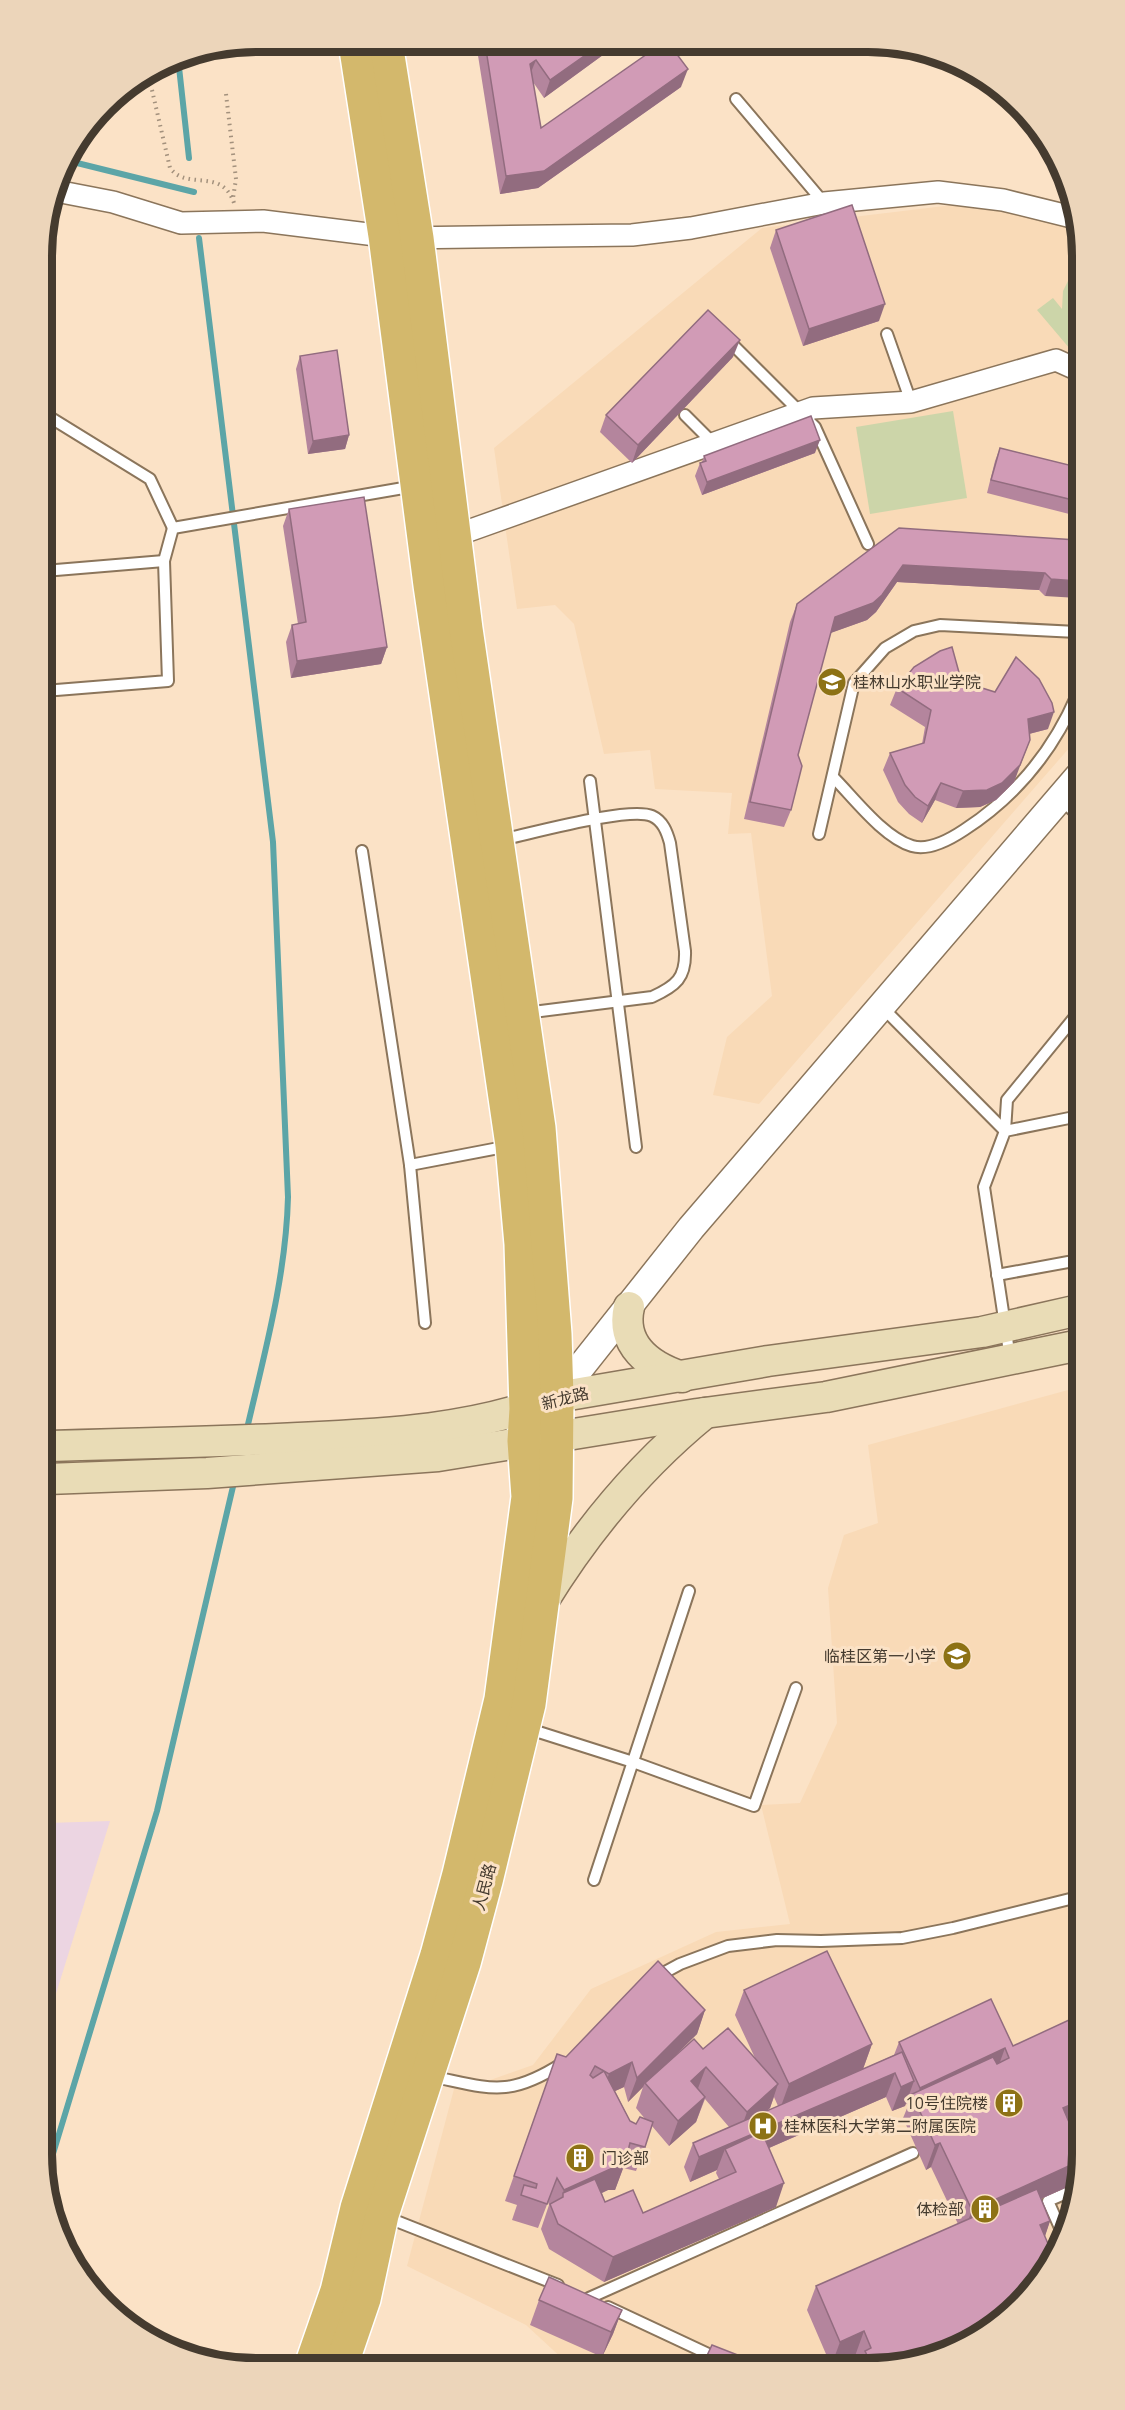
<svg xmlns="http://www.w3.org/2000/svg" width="1125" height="2410" font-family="'Open Sans','Noto Sans SC',sans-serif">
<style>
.industrial{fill:#ecd5e2}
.built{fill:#f9dab7}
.green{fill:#ccd5a9}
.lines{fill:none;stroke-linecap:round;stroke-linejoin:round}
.stream{stroke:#5ca5a7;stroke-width:6}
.service-casing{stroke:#8b755b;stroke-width:14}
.minor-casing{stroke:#8b755b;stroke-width:24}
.tertiary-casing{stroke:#8b755b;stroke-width:30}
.secondary-casing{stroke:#8b755b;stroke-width:33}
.primary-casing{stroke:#fff;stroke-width:36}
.path{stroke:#a3917d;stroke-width:4;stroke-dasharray:1.5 4.5;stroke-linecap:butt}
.service{stroke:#fff;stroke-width:10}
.minor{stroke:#fff;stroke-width:21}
.tertiary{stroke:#fff;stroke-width:27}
.secondary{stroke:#e9dcb6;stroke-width:30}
.primary{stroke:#d3b86c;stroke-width:33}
.wall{fill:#b4859d;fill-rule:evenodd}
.shaded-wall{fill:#926c7f}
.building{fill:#d19bb6;stroke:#926c7f;stroke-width:1.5;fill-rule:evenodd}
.labels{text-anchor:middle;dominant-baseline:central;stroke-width:6;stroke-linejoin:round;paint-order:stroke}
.poi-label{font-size:16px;fill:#453b2f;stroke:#fbe2c6;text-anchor:start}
.street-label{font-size:16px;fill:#453b2f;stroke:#fbe2c6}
.rim{fill:none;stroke:#453b2f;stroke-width:8}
</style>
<rect width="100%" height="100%" fill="#fbe2c6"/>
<polygon class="industrial" points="110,1821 49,2016 48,1823"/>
<g class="built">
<polygon points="969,203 1076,224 1077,739 759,1104 713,1095 727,1037 772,996 751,833 728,834 732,793 655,789 650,750 604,754 574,624 555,605 517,609 494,448 762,228"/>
<polygon points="1079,1387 1083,2168 1067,2235 1038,2284 924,2361 566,2362 526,2325 407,2266 458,2074 482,2083 533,2065 591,1989 716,1932 790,1924 761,1805 800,1803 837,1723 828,1588 844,1535 878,1523 868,1445"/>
</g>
<g class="green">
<polygon points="1076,265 1076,293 1071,312 1076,329 1076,356 1037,310 1053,298 1062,309 1063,291"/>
<polygon points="953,411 967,498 870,514 856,427"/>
</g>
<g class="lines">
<g class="stream">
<polyline points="178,58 189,158"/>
<polyline points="65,160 194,192"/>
<path d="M199,238l74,604 15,355c-2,80 -24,158 -42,236"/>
<polyline points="49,2167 157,1811 235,1478"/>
</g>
<g class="service-casing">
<g id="service">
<polyline points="736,99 824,203"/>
<polyline points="887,334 911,402"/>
<polyline points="728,340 815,427 868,544"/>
<polyline points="43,413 150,479 173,528"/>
<polyline points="685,415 714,444"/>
<polyline points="44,571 164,561"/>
<polyline points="44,691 168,681 164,561 173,528 415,486"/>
<path d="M833,777c21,21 50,60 79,69 17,5 37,-6 52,-16 51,-33 89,-79 113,-135"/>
<polyline points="590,781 636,1147"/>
<polyline points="1060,799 1078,815"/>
<polyline points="819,834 854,683 885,648 914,631 940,625 1077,632"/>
<path d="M500,840c30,-6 129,-34 152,-24 11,5 15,16 18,27l15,108c1,27 -9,35 -33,46l-127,16"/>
<polyline points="362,851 410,1165 425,1323"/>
<polyline points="881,1006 1005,1131"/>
<polyline points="1005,1131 1007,1100 1078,1013"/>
<polyline points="410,1165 509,1146"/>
<polyline points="997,1275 1079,1260"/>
<polyline points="1010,1358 984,1187 1005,1131 1079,1116"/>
<polyline points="526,1728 633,1762 754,1806 796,1688"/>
<polyline points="594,1880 689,1591"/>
<polyline points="656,1977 680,1964 728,1946 777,1940 821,1941 902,1938 953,1928 1082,1896"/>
<path d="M430,2076c60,12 77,23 133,-13"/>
<polyline points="386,2217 558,2285"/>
<polyline points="1065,2239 1048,2201 1078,2188"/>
<polyline points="589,2298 913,2153"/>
<polyline points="608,2307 719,2359"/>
</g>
</g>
<g class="minor-casing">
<g id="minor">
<polyline points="56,191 113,202 181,223 263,221 400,238 632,235 691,228 824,203 938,192 1003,200 1076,218"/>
<polyline points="454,536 813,408 911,402 1056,360 1076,369"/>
</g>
</g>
<g class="tertiary-casing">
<polyline id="tertiary" points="557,1397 691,1228 1078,777"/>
</g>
<g class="secondary-casing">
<g id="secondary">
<path d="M629,1307c-9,38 20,59 53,70"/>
<path d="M47,1446c83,-2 167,-4 251,-8 88,-4 177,-8 259,-41l211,-36 214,-29 97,-22"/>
<polyline points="47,1479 207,1473 438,1456 697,1414 826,1397 1080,1345"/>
<path d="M542,1603c44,-72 98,-137 163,-190"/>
</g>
</g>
<g class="primary-casing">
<g id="primary">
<polyline points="312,2363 337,2291 357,2208 437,1955 459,1874 501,1699 528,1497 524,1441 526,1409 521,1244 512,1145 430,585 385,236 355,43"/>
<polyline points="342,2363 364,2299 382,2215 464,1963 486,1881 529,1704 556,1498 557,1397 555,1334 539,1128 466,629 417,238 386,43"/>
</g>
</g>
<g class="path">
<path d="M152,90l18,78c17,23 52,-1 64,35"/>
<polyline points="226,94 236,179 233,198"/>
</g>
<use href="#service" class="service"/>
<use href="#minor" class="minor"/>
<use href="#tertiary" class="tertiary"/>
<use href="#secondary" class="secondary"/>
<use href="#primary" class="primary"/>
</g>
<g class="wall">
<polygon points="476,43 530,44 531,52 538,47 535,44 618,44 544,98 533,82 541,128 681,87 538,188 500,194"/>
<polygon points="776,230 879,321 803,346 770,248"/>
<polygon points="300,356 349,435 345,449 308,454 296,369"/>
<polygon points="733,357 632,463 600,432 606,415"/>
<polygon points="1000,448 1077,467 1077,516 987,493 995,461"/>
<polygon points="815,453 702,495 695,476 700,463 702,462 704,456"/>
<polygon points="289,509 387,647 381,664 291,678 286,642 292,625 298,624 283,526"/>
<polygon points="1077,540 1045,596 1039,590 897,582 876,612 867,620 830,633 798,755 791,810 784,827 744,819 790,622 797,604"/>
<polygon points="963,687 1048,729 1029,734 1014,782 996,800 980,807 956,808 935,800 922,823 909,814 898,802 883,770 890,753 922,744 925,727 890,705 897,688"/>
<path d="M744,1990l128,54 -9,25 31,-14 5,-13 114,4 69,74 -11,6 11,27 1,12 -7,18 -35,16 9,22 -5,15 -121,125h-67l-2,-5 -12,5h-14l-22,-51 9,-24 142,-62 -27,-57 -5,3 -23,-52 5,-12 -2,-3 -1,3 -13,5 -6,-14 -117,51 7,59 -172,75 -55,-33 -8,-20 8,-24 -1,-3 -10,26 -26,-8 5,-15 -12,-4 52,-147 9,3 139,-47 -8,24 -26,26 32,-11 52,9 -20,-43zM624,2087l4,15 15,-15 -7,21 10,12 -10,4 -6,-3 -15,-30zM774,2097l4,9 -11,5 3,-3zM705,2099l24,28 -36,16 -9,24 6,15 27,-12 -1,3 3,6 -76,34 -38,-11 -3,-9 6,-3h7l8,-22 13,3 16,-45 17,20 27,-24z"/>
<polygon points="539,2300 622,2310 613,2334 602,2357 530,2325"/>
</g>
<g class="shaded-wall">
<polygon points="601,44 618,44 544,98 550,80"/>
<polygon points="536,60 529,77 530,64"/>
<polygon points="688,69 681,87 538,188 500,194 506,176"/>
<polygon points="885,304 879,321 803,346 809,329"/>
<polygon points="740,340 733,357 632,463 638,445"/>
<polygon points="349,435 345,449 308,454 313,441"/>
<polygon points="820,440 815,453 702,495 707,482"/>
<polygon points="903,565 1045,573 1039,590 897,582 876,612 867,620 828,634 835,617"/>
<polygon points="1051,579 1077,581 1077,598 1045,596"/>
<polygon points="387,647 381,664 291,678 297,661"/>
<polygon points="1054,712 1048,729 1021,736 1028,719"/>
<polygon points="1030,740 1014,782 996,800 980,807 956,808 963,791"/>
<polygon points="941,783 935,800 922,823 928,806"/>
<polygon points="705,2010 697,2034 646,2084 645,2083 643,2087 628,2102 637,2078"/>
<polygon points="872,2044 863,2069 780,2109 789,2084"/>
<polygon points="1005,2048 996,2073 915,2100 920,2088"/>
<polygon points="632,2062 624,2087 600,2098 609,2074"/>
<polygon points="706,2067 697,2091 691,2081"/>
<polygon points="895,2073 886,2097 732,2164 725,2149 717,2170 690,2182 699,2157"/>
<polygon points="914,2081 905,2106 892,2111 901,2087"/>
<polygon points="778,2084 770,2108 738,2137 747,2112"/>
<polygon points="705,2097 696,2122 669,2146 678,2121"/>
<polygon points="1082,2100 1082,2120 1054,2133 1063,2108"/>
<polygon points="940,2143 931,2167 926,2170 935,2145"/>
<polygon points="1082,2160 1083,2165 1076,2183 963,2234 972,2210"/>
<polygon points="617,2166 624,2166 615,2190 608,2190 556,2214 563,2197 563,2193 555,2215 564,2190"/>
<polygon points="784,2183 776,2207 604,2282 613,2257"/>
<polygon points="1050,2221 1042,2245 1040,2225"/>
<polygon points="622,2310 613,2334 602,2357 611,2332"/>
<polygon points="864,2331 855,2356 843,2361 833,2361 840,2342"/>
</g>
<g class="building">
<polygon points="485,43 530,44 531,52 542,44 601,44 550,80 536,60 530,64 541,128 660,45 670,45 688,69 544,171 506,176"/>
<polygon points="852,205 885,304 809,329 776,230"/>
<polygon points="708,310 740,340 638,445 606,415"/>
<polygon points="337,350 349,435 313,441 300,356"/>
<polygon points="811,416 820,440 707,482 700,463 706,461 704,456"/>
<polygon points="1000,448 1077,467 1077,501 991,480"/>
<polygon points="364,497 387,647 297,661 292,625 306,622 289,509"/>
<polygon points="899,528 1077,540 1077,581 1051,579 1045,573 903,565 882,595 873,603 835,617 798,755 802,766 791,810 750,802 797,604"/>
<polygon points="952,647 963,687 979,687 995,692 1016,657 1039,679 1052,703 1054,712 1028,719 1030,740 1020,765 1002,783 987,790 963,791 941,783 928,806 915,797 905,785 890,753 924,743 931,710 897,688 914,667 940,651"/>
<polygon points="827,1951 872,2044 789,2084 744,1990"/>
<path d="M658,1961l47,49 -68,68 -5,-16 -23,12 -5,-3 26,50 6,3 4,-7 13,5 -8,25 -15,-4 -6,23h-7l-53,24 -7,-12 -10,26 -26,-9 3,-10 12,3 1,-4 -23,-8 43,-122 9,3zM595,2066l9,5 -11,7 -3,-3z"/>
<polygon points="991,1999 1013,2046 1082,2014 1082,2100 1063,2108 1082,2153 1082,2160 972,2210 940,2143 935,2145 912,2094 993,2057 997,2064 1009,2058 1005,2048 920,2088 899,2042"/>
<polygon points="728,2028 778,2084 747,2112 706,2067 691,2081 705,2097 678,2121 645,2083 694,2039 703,2049"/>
<polygon points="902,2052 914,2081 901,2087 895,2073 699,2157 693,2143"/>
<polygon points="762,2132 784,2183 613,2257 558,2224 550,2204 563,2197 563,2193 595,2179 605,2202 633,2190 643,2213 736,2172 725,2149"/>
<polygon points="1037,2189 1050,2221 1040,2225 1049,2246 1061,2241 1062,2244 1038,2284 988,2332 924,2361 870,2361 865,2351 871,2348 864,2331 840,2342 816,2286"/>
<polygon points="549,2277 622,2310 611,2332 539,2300"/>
<polygon points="712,2345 753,2361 704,2362"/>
</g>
<defs>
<g id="university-disc" transform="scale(1.5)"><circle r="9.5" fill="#8d7215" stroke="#fbe2c6"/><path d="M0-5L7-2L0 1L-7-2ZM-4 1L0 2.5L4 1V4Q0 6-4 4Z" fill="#fff"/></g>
<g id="school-disc" transform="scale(1.5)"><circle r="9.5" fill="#8d7215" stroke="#fbe2c6"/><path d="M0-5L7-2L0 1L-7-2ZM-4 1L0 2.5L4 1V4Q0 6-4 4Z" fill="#fff"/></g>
<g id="building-disc" transform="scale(1.5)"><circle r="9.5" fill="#8d7215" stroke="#fbe2c6"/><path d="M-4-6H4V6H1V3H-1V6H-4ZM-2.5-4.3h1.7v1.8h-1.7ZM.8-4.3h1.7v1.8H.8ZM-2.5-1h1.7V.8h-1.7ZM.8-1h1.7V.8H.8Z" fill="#fff"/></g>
<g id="hospital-disc" transform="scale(1.5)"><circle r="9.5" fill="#8d7215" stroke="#fbe2c6"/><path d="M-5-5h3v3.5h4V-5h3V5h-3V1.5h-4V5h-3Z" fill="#fff"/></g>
</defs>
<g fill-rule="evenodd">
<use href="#university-disc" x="832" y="682"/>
<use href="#school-disc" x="957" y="1656"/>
<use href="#building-disc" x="1009" y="2103"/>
<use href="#hospital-disc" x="763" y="2126"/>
<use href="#building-disc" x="580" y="2158"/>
<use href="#building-disc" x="985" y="2209"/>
</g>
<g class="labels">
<g class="poi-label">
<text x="853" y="682">桂林山水职业学院</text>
<text x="936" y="1656" text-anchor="end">临桂区第一小学</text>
<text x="988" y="2103" text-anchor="end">10号住院楼</text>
<text x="784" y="2126">桂林医科大学第二附属医院</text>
<text x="601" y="2158">门诊部</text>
<text x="964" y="2209" text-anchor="end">体检部</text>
</g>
<g class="street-label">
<text transform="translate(565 1398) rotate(-14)">新龙路</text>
<text transform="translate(484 1887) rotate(-75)">人民路</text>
</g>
</g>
<path d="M0 0H1125V2410H0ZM256 52H868A204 204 0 0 1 1072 256V2154A204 204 0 0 1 868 2358H256A204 204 0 0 1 52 2154V256A204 204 0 0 1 256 52Z" fill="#ecd5ba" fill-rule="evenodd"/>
<path class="rim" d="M256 52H868A204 204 0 0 1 1072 256V2154A204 204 0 0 1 868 2358H256A204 204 0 0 1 52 2154V256A204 204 0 0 1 256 52Z"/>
</svg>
